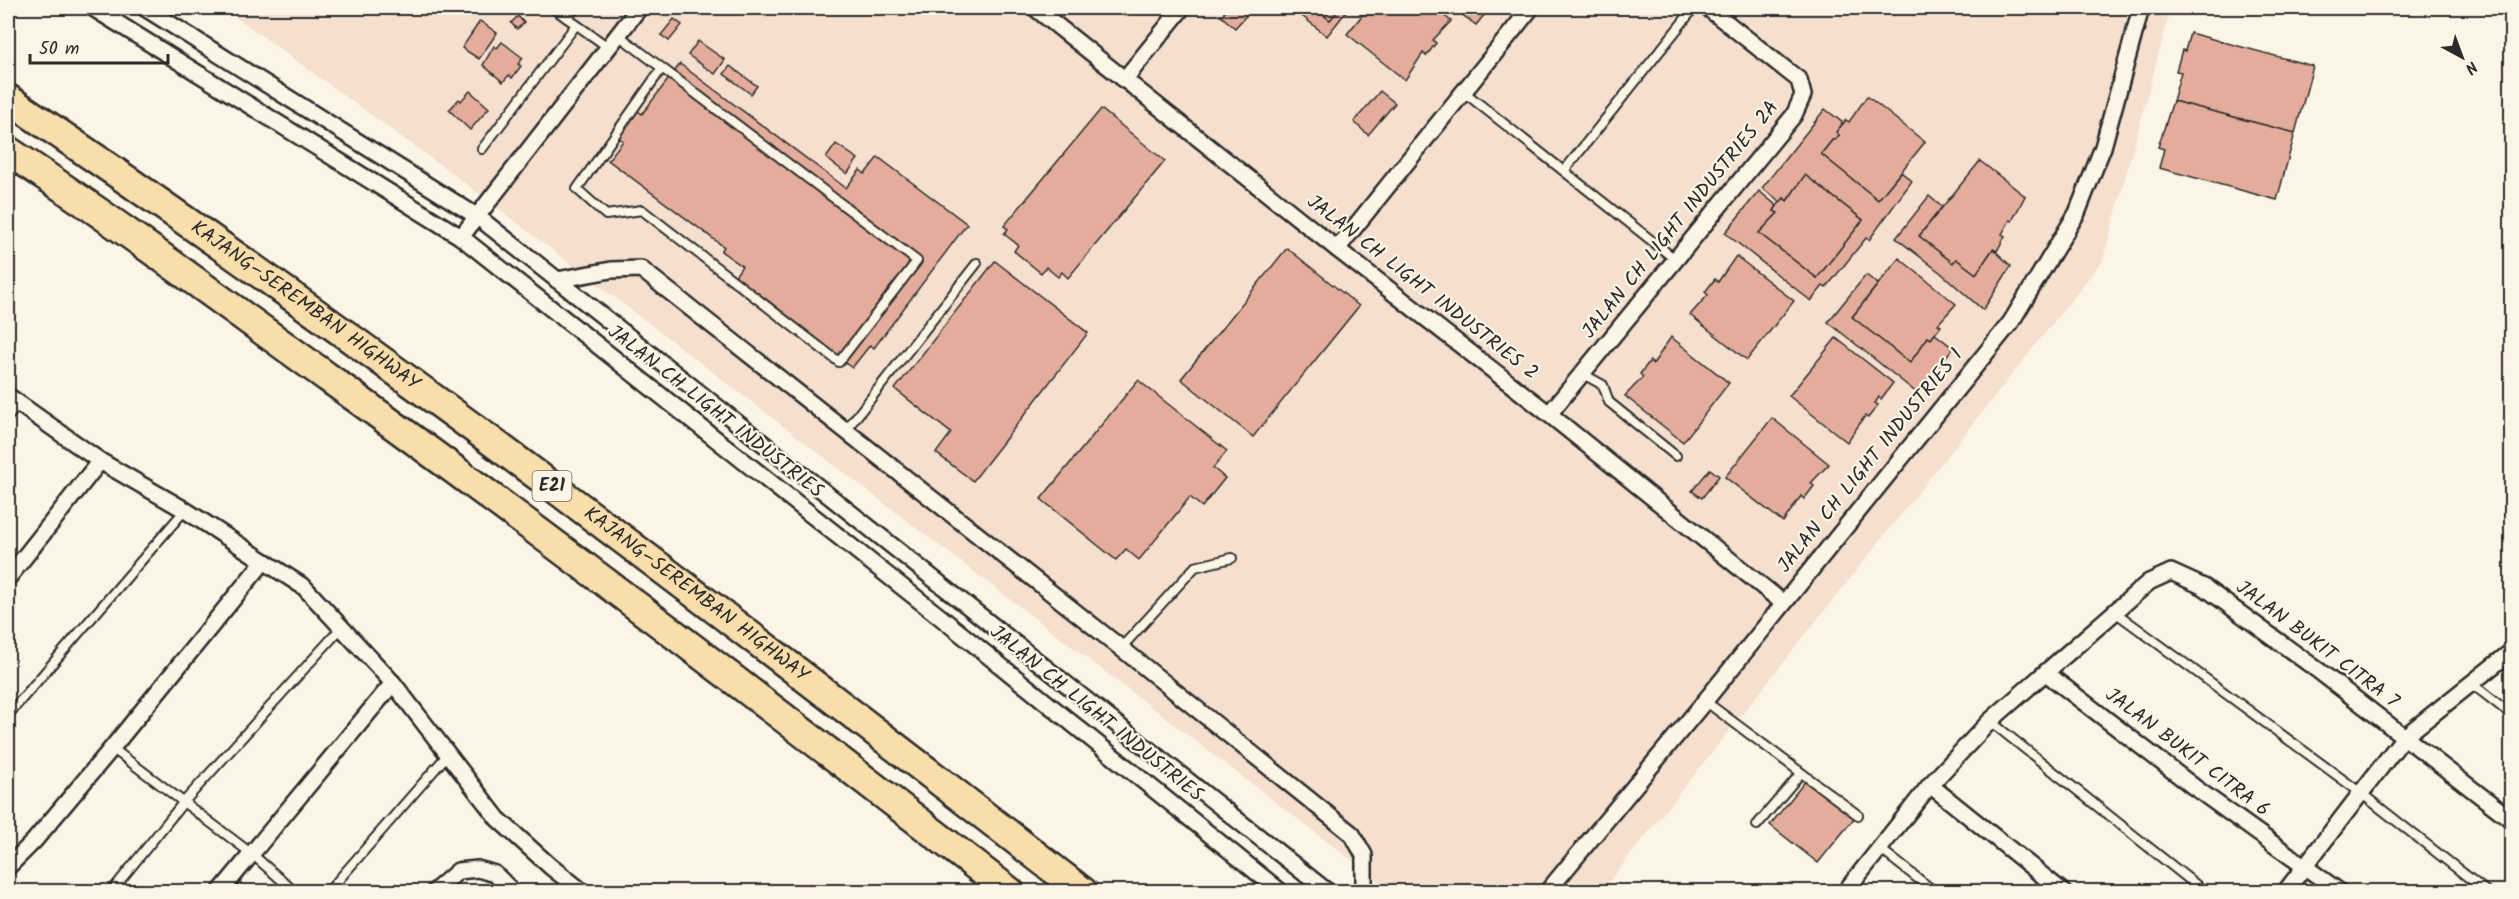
<svg xmlns="http://www.w3.org/2000/svg" width="2519" height="899" font-family="Kalam,sans-serif">
<style>
.built{fill:#f5dfcf}
.building{fill:#e4ad9b;stroke:#2b2b2b;stroke-width:1.5}
.lines{fill:none;stroke-linecap:round;stroke-linejoin:round}
.service-casing{stroke:#2b2b2b;stroke-width:12}
.minor-casing{stroke:#2b2b2b;stroke-width:20}
.motorway-casing{stroke:#2b2b2b;stroke-width:33}
.service{stroke:#fcf5e5;stroke-width:8}
.minor{stroke:#fcf5e5;stroke-width:15}
.motorway{stroke:#f9deab;stroke-width:28}
.labels{text-anchor:middle;dominant-baseline:central;stroke-width:4.5;stroke-linejoin:round;paint-order:stroke}
.shield{fill:#fcf5e5;stroke:#6a6863;stroke-width:1.5}
.shield-label{font-size:18px;font-weight:bold;fill:#2b2b2b}
.street-label{font-size:20px;fill:#2b2b2b;stroke:#fcf5e5}
</style>
<rect width="100%" height="100%" fill="#fcf5e5"/>
<filter id="ink" filterUnits="userSpaceOnUse"><feTurbulence type="fractalNoise" baseFrequency=".0167" numOctaves="2"/><feDisplacementMap in="SourceGraphic" scale="12" xChannelSelector="R" yChannelSelector="G"/><feConvolveMatrix kernelMatrix="1 2 1 2 8 2 1 2 1" color-interpolation-filters="sRGB"/></filter>
<g filter="url(#ink)">
<polygon class="built" points="223,8 2171,8 2103,260 1601,892 1392,891 453,174"/>
<g class="building">
<polygon points="1228,8 1253,8 1235,28 1221,16"/>
<polygon points="1292,8 1314,8 1330,20 1340,8 1349,8 1327,36"/>
<polygon points="1314,8 1340,8 1330,20"/>
<polygon points="1368,8 1434,8 1451,21 1433,40 1436,43 1426,56 1423,53 1405,80 1347,34"/>
<polygon points="1453,8 1490,8 1476,25"/>
<polygon points="518,16 524,23 517,29 511,23"/>
<polygon points="674,19 682,25 669,41 661,35"/>
<polygon points="480,21 497,33 479,59 462,48"/>
<polygon points="2190,33 2313,66 2295,133 2173,101 2181,72 2176,71 2182,50 2185,51"/>
<polygon points="698,41 725,60 715,74 688,55"/>
<polygon points="502,42 523,58 518,64 521,66 512,78 509,75 503,82 483,65 494,46 497,48"/>
<polygon points="680,64 846,188 860,170 865,174 878,157 967,224 874,348 870,345 852,368 733,279 742,266 721,251 724,247 608,160 623,141 611,132 630,105 642,114"/>
<polygon points="730,66 757,86 751,94 724,74"/>
<polygon points="470,91 489,108 470,130 449,110 459,99 461,101"/>
<polygon points="1380,91 1395,103 1368,135 1354,122"/>
<polygon points="1867,96 1925,142 1878,200 1821,154 1833,139 1835,140 1839,135 1836,132 1846,120 1849,122"/>
<polygon points="2173,101 2295,133 2277,200 2159,168 2164,149 2158,147"/>
<polygon points="1101,109 1165,161 1068,278 1062,272 1058,277 1046,267 1041,273 1014,251 1018,245 1004,234 1008,229 1004,226"/>
<polygon points="1825,109 1843,123 1836,132 1839,135 1835,140 1833,139 1821,154 1878,200 1901,172 1912,181 1869,240 1866,238 1826,288 1823,286 1811,301 1725,233 1759,191 1777,206 1774,211 1778,213 1759,233 1817,278 1863,220 1805,175 1787,201 1784,198 1781,202 1762,188"/>
<polygon points="836,144 858,159 847,174 826,158"/>
<polygon points="1980,161 2025,196 2012,221 2010,220 2002,234 2005,236 1997,251 1993,249 1976,274 1956,259 1953,263 1919,236"/>
<polygon points="1805,175 1863,220 1817,278 1759,233 1778,213 1774,211 1777,206 1784,198 1787,201"/>
<polygon points="1929,196 1942,207 1919,236 1953,263 1956,259 1976,274 1993,249 2011,266 1983,310 1941,273 1896,238"/>
<polygon points="1287,248 1359,306 1253,437 1181,379"/>
<polygon points="1736,256 1794,301 1747,360 1690,315 1708,295 1705,292 1715,279 1718,282"/>
<polygon points="1899,258 1956,304 1938,324 1941,326 1931,339 1928,337 1910,363 1852,317"/>
<polygon points="995,261 1088,333 973,481 936,453 951,433 895,389"/>
<polygon points="1866,275 1878,284 1852,317 1910,363 1928,337 1931,339 1935,334 1953,348 1917,393 1828,322"/>
<polygon points="1671,337 1729,383 1683,442 1625,396 1643,377 1640,374 1650,361 1653,364"/>
<polygon points="1836,338 1893,383 1881,399 1879,397 1875,403 1878,405 1868,418 1865,416 1847,442 1789,396"/>
<polygon points="1138,380 1227,451 1213,468 1225,478 1202,507 1190,497 1139,560 1126,549 1116,560 1041,499"/>
<polygon points="1772,418 1829,464 1811,483 1814,486 1804,499 1801,496 1783,522 1725,477"/>
<polygon points="1710,469 1719,476 1702,498 1692,491"/>
<polygon points="1807,779 1855,817 1818,863 1770,825"/>
</g>
<g class="lines">
<g class="service-casing">
<g id="service">
<polyline points="553,8 567,18"/>
<polyline points="575,8 567,18 608,47"/>
<polyline points="617,34 917,261 839,362 642,210 606,215 577,189 662,68"/>
<polyline points="1464,92 1676,260"/>
<polyline points="482,149 576,25"/>
<polyline points="1564,171 1694,8"/>
<polyline points="1583,374 1603,385 1609,402 1676,456"/>
<polyline points="8,417 18,404"/>
<polyline points="846,430 977,263"/>
<polyline points="2115,612 2361,793 2487,892"/>
<polyline points="1121,648 1195,567 1232,558"/>
<polyline points="2471,683 2512,715"/>
<polyline points="1705,701 1858,815"/>
<polyline points="8,715 185,510"/>
<polyline points="1990,721 2205,892"/>
<polyline points="112,748 252,854 295,892"/>
<polyline points="1757,825 1801,773"/>
<polyline points="1879,848 1935,892"/>
<polyline points="111,892 182,804 342,627"/>
<polyline points="328,892 449,753"/>
</g>
</g>
<g class="minor-casing">
<g id="minor">
<polyline points="93,8 461,237 944,620 1281,892"/>
<polyline points="145,8 478,217 1328,892"/>
<polyline points="1035,8 1337,249 1549,414 1783,603"/>
<polyline points="1124,80 1182,8"/>
<polyline points="461,237 639,8"/>
<polyline points="1337,249 1531,8"/>
<polyline points="557,280 611,270 641,269 1121,648 1352,834 1364,855 1364,892"/>
<polyline points="8,396 100,461 185,510 304,587 393,683 498,819 551,867 583,892"/>
<polyline points="1549,414 1794,115 1803,95 1799,80 1708,8"/>
<polyline points="8,578 100,461"/>
<polyline points="2046,673 2194,787 2340,892"/>
<polyline points="1930,785 2063,892"/>
<polyline points="8,867 34,841 112,748 264,561"/>
<polyline points="220,892 393,683"/>
<polyline points="434,892 458,871 478,869 495,874 513,892"/>
<polyline points="1547,892 1705,701 2011,322 2077,213 2103,147 2141,8"/>
<polyline points="1845,892 1930,785 1990,721 2149,582 2171,572 2204,587 2319,671 2512,820"/>
<polyline points="2285,892 2404,737 2512,651"/>
</g>
</g>
<g class="motorway-casing">
<g id="motorway">
<path id="s1" d="M8,99c369,248 723,520 1075,793"/>
<path d="M8,151c110,72 215,151 322,228 230,166 455,339 680,513"/>
</g>
</g>
<use href="#service" class="service"/>
<use href="#minor" class="minor"/>
<use href="#motorway" class="motorway"/>
</g>
</g>
<g class="labels">
<rect class="shield" x="532.5" y="471" width="39" height="30" rx="4.5"/>
<g class="shield-label">
<text x="552" y="486">E21</text>
</g>
<g class="street-label">
<text transform="translate(1681 220) rotate(-51)">JALAN CH LIGHT INDUSTRIES 2A</text>
<text transform="translate(1422 288) rotate(38)">JALAN CH LIGHT INDUSTRIES 2</text>
<text stroke="none"><textPath href="#s1" startOffset="362">KAJANG–SEREMBAN HIGHWAY</textPath></text>
<text transform="translate(715 412) rotate(38)">JALAN CH LIGHT INDUSTRIES</text>
<text transform="translate(1871 461) rotate(-51)">JALAN CH LIGHT INDUSTRIES 1</text>
<text stroke="none"><textPath href="#s1" startOffset="848">KAJANG–SEREMBAN HIGHWAY</textPath></text>
<text transform="translate(2317 645) rotate(37)">JALAN BUKIT CITRA 7</text>
<text transform="translate(1096 714) rotate(39)">JALAN CH LIGHT INDUSTRIES</text>
<text transform="translate(2187 753) rotate(37)">JALAN BUKIT CITRA 6</text>
</g>
</g>
<rect width="2519" height="899" fill="none" stroke="#fcf5e5" stroke-width="30"/>
<rect x="15" y="15" width="2489" height="869" fill="none" stroke="#2b2b2b" stroke-width="2" filter="url(#ink)"/>
<g transform="translate(2462 57) rotate(139)" stroke="#fcf5e5" stroke-width="4.5" paint-order="stroke">
<path d="M0-4.5L10 22L0 15L-10 22Z" fill="#2b2b2b"/>
<text y="-9" font-size="16" font-weight="bold" text-anchor="middle" fill="#2b2b2b">N</text>
</g>
<path d="M30 54v9h138v-9" fill="none" stroke="#2b2b2b" stroke-width="3"/>
<text x="39" y="54" font-size="18" fill="#2b2b2b" stroke="#fcf5e5" stroke-width="4.5" paint-order="stroke">50 m</text>
</svg>
